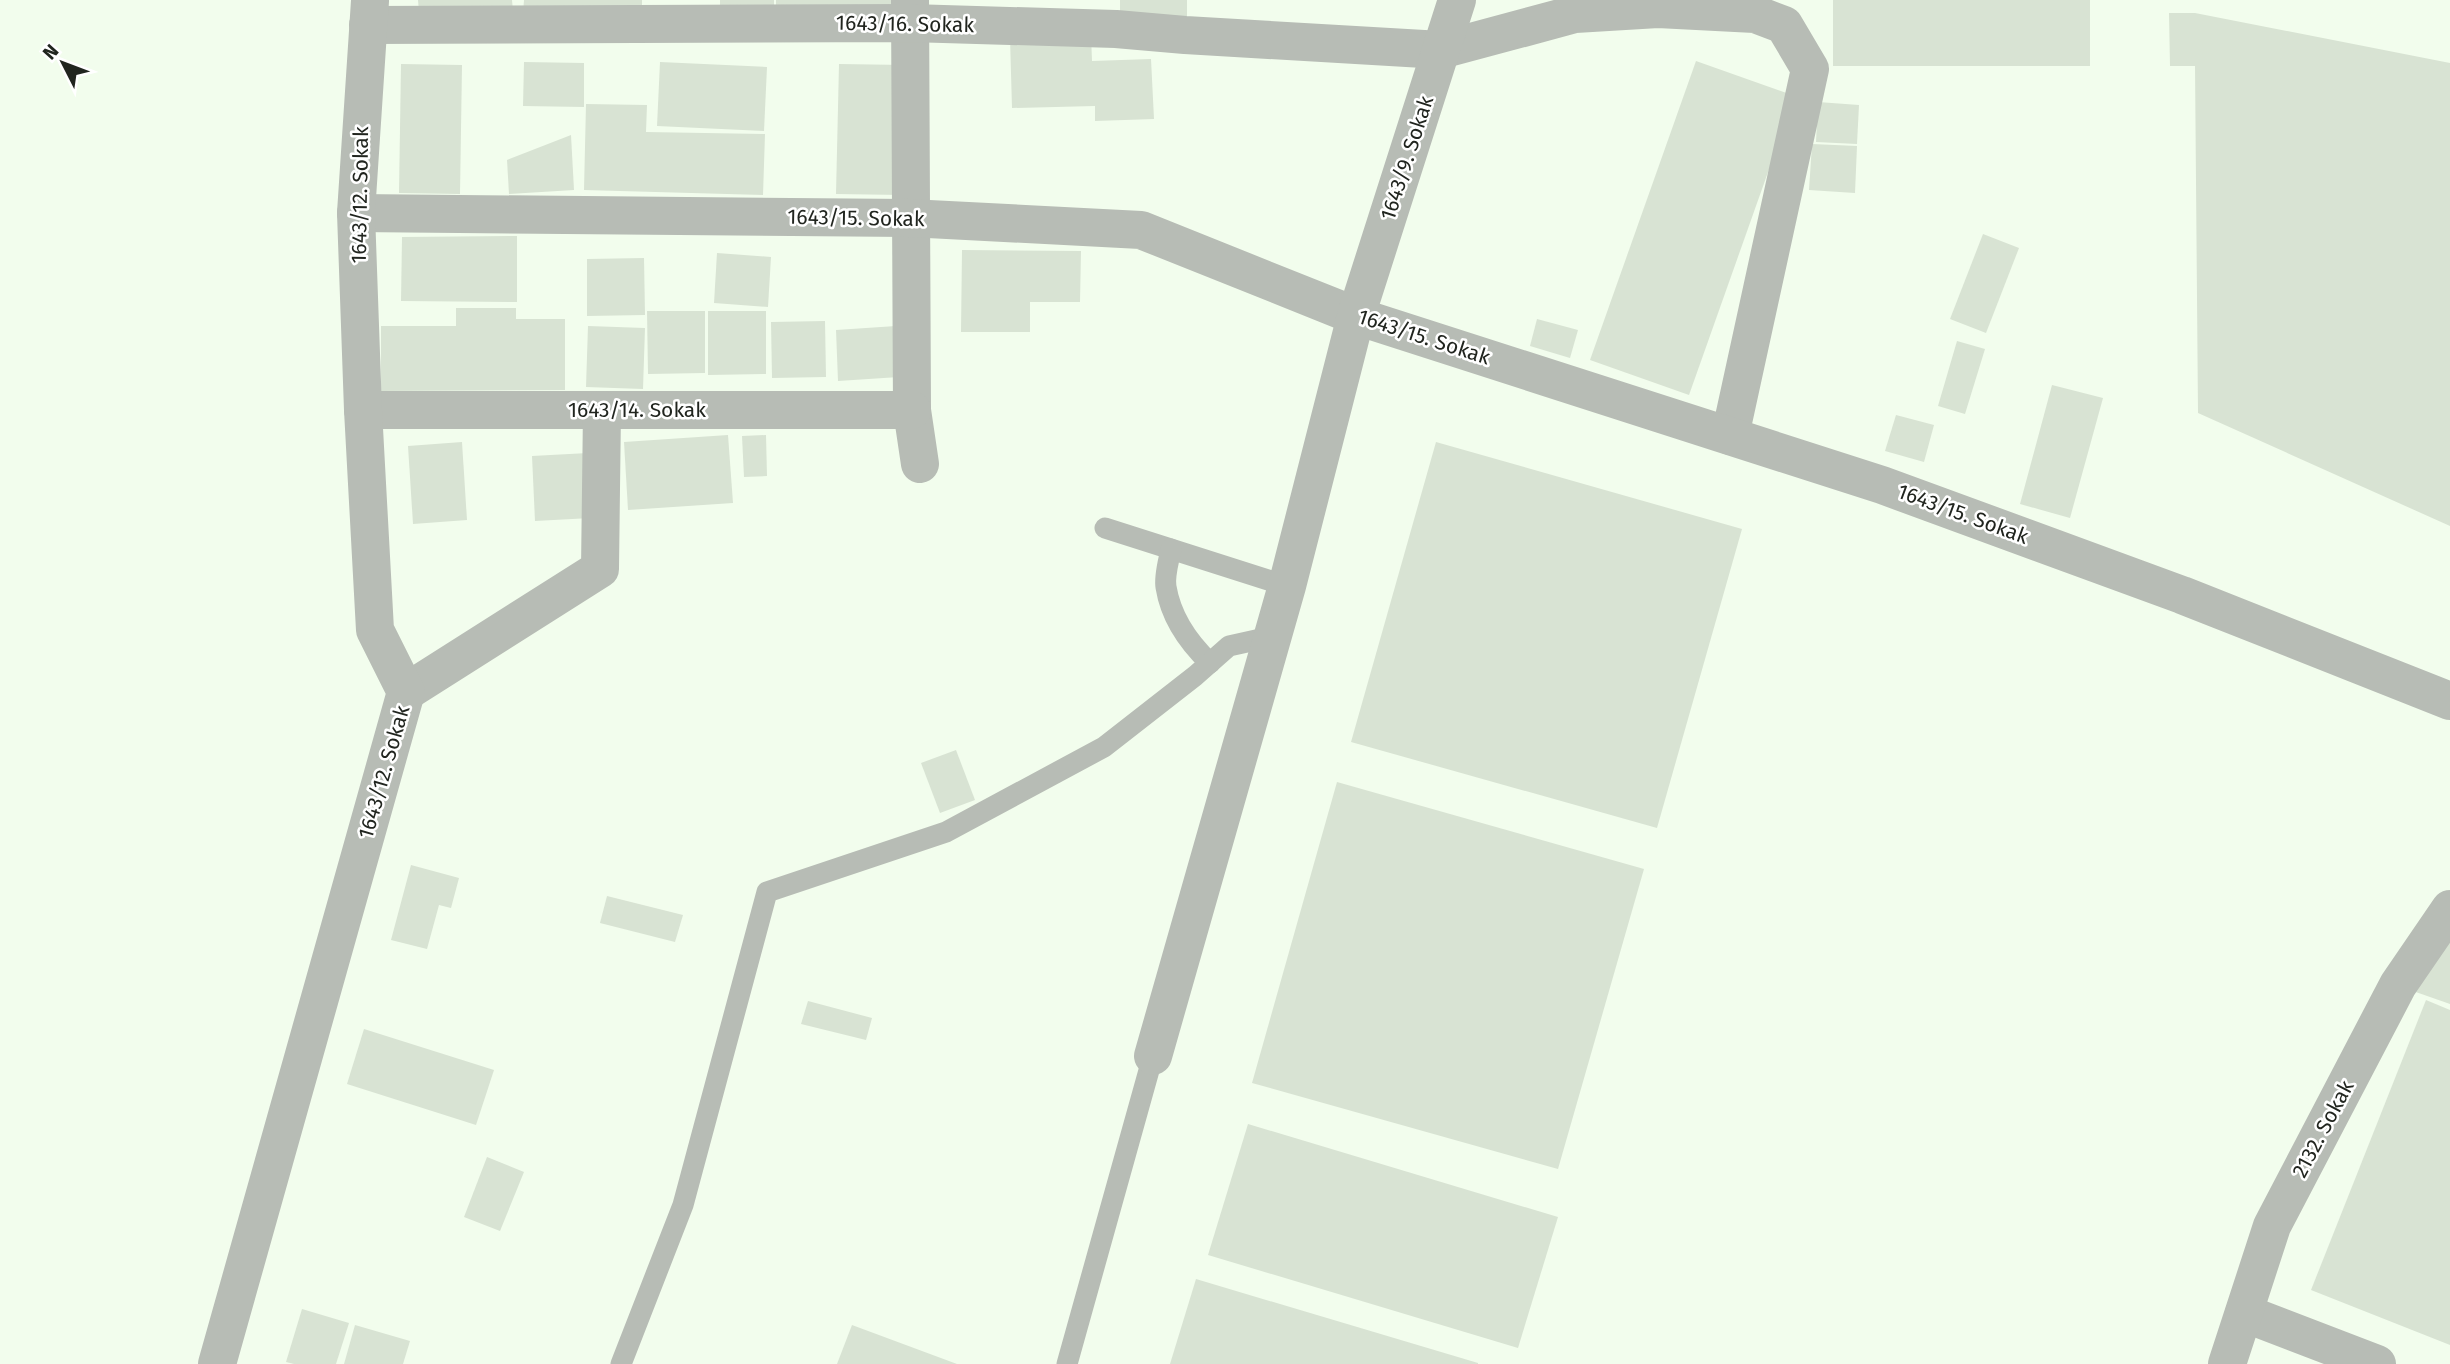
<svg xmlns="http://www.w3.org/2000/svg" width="2450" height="1364" font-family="'Fira Sans',sans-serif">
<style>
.building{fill:#d8e3d3}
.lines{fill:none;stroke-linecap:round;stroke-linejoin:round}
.lane{stroke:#b7bcb5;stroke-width:21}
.street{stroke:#b7bcb5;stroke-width:38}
.labels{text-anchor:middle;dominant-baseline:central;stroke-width:5;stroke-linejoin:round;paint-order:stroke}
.street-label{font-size:21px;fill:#21251f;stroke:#fff}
</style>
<rect width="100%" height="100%" fill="#f2fded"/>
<g class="building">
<polygon points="418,0 512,0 513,11 419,12"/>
<polygon points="524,0 642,0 642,15 523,13"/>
<polygon points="720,0 774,0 774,8 720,9"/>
<polygon points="776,0 897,0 897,5 776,6"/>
<polygon points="1120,0 1187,0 1187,17 1120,18"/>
<rect x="1833" y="0" width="257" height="66"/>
<polygon points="2169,13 2195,13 2450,63 2450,526 2198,413 2195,66 2170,66"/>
<polygon points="1091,35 1092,61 1151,59 1154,119 1095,121 1095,106 1012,108 1010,38"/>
<polygon points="1696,61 1795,96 1689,395 1590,360"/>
<polygon points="524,62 584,63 584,107 523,106"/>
<polygon points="660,62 767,67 764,131 657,126"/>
<polygon points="401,64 462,65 460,194 399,193"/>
<polygon points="839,64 905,65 902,195 836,194"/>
<polygon points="1818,102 1859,105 1857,144 1816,142"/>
<polygon points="586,104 647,105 646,132 765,134 763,195 584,190"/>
<polygon points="571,135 574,190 509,194 507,160"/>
<polygon points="1812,144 1857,146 1855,193 1809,190"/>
<polygon points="1983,234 2019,248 1986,333 1950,319"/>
<polygon points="517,236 517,302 401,301 402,237"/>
<polygon points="962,250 1081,251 1080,302 1030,302 1030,332 961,332"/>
<polygon points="717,253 771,257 768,307 714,303"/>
<polygon points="644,258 645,315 587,316 587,259"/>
<polygon points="456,308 516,308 516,319 565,319 565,390 381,391 381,326 456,326"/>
<polygon points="647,311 705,311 705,373 648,374"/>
<polygon points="708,311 766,311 766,374 708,375"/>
<polygon points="1537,319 1578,330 1570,358 1530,346"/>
<polygon points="825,321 826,377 772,378 771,322"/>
<polygon points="588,326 645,328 643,389 586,387"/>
<polygon points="896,326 899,377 838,381 836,330"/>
<polygon points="1957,341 1985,349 1965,414 1938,406"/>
<polygon points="2052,385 2103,398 2070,518 2020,504"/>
<polygon points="1896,415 1934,425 1924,462 1885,451"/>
<polygon points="728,435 733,503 628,510 624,442"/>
<polygon points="766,435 767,476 744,477 742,436"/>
<polygon points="462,442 467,520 413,524 408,446"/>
<polygon points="1436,442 1742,529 1657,828 1351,742"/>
<polygon points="588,453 591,518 535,521 532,456"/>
<polygon points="956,750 975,800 940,813 921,763"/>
<polygon points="1337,782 1644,869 1558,1169 1252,1083"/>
<polygon points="411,865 459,878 451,908 439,905 427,949 391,940"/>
<polygon points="607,896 683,915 675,942 600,923"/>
<polygon points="2450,935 2450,1004 2410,990"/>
<polygon points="2426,1000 2450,1010 2450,1345 2311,1290"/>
<polygon points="808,1001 872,1018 866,1040 801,1024"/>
<polygon points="364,1029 494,1070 476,1125 347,1084"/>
<polygon points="1248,1124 1558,1217 1518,1348 1208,1255"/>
<polygon points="487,1157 524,1172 500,1231 464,1217"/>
<polygon points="1196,1279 1478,1363 1478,1364 1170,1364"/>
<polygon points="302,1309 349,1323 336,1364 294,1364 286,1362"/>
<polygon points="355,1325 410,1341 403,1364 344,1364"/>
<polygon points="852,1325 957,1364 837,1364"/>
</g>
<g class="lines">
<g class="lane">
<polyline points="1105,528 1287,586"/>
<path d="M1171,549c-2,11 -7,27 -5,38 5,31 22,55 44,76"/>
<polyline points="621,1364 683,1205 767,892 946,832 1104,747 1195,676 1229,646 1274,636"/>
<polyline points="1067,1364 1153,1056"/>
</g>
<g class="street">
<polyline points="910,0 912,410 920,464"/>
<polyline points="368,25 910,23 1116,29 1185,35 1441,50 1575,14 1658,9 1755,14 1784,25 1810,69 1730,436"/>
<polyline points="356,213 909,218 1141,230 1356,316 1882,485 2182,595 2450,701"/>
<polyline points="363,410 912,410"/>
<polyline points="406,692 600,569 602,410"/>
<polyline points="1153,1056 1287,586 1356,316 1457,0"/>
<polyline points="2244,1313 2377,1364"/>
<polyline points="217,1364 406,692 375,630 363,410 356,213 370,1"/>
<polyline points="2227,1364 2272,1226 2398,985 2450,909"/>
</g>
</g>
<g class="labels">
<g class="street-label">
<text transform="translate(905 24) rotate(1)">1643/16. Sokak</text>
<text transform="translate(1407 158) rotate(-72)">1643/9. Sokak</text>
<text transform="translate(360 195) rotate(-89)">1643/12. Sokak</text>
<text transform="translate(856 218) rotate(1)">1643/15. Sokak</text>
<text transform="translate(1424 337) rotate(18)">1643/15. Sokak</text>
<text x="637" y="410">1643/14. Sokak</text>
<text transform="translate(1963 514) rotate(20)">1643/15. Sokak</text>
<text transform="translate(384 772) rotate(-74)">1643/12. Sokak</text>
<text transform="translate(2323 1129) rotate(-62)">2132. Sokak</text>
</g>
</g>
<g transform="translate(63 63) rotate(312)" stroke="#ffffff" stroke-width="5" paint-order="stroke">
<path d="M0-5L12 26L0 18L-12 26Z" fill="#21251f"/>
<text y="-10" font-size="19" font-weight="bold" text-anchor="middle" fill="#21251f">N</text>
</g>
</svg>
